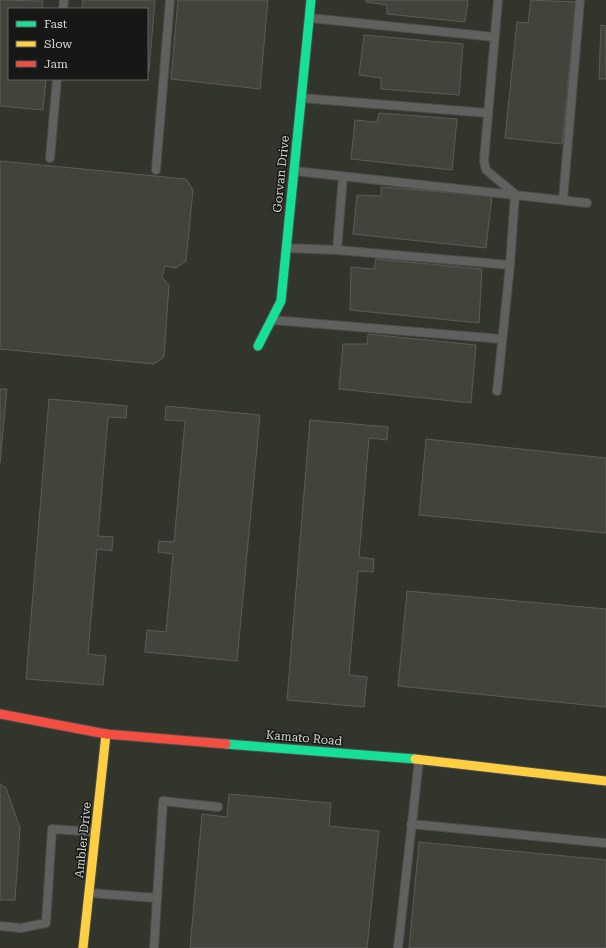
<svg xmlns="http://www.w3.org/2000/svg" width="606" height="948" font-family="'Roboto Serif',serif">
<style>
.built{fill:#31352b;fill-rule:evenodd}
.building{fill:#42443c;stroke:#5b5c59}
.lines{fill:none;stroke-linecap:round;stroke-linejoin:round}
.lane-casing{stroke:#4c4c4a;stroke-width:10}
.fast-casing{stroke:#4c4c4a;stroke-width:11}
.slow-casing{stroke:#4c4c4a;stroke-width:11}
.jam-casing{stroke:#4c4c4a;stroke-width:11}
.lane{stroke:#60615f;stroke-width:8}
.fast{stroke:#16e098;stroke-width:9}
.slow{stroke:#ffcf43;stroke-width:9}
.jam{stroke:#f24e42;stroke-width:9}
.labels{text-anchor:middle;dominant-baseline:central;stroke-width:3;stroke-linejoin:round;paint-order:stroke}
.street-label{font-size:12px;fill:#d4d6d2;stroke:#171715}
</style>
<rect width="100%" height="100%" fill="#2e2f2c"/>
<path class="built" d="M0,0h606v948h-606zM9,9h138v70h-138z"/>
<g class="building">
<polygon points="0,0 43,1 42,9 9,9 9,79 46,79 43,110 0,106"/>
<polygon points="83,0 155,0 149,71 147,71 147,9 82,9"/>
<polygon points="178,0 268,0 260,89 171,79"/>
<polygon points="366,0 468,0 465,22 387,14 387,5 366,2"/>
<polygon points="531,0 576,2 562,144 505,138 517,22 528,23"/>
<polygon points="601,25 606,26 606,79 599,79"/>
<polygon points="364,35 463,44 459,95 381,89 381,78 359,75"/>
<polygon points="379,113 457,119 452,170 351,159 355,120 377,122"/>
<polygon points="0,161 186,179 193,190 186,261 176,268 165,266 162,277 169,285 164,357 154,364 0,349"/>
<polygon points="381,187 492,196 486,248 353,234 357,195 381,196"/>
<polygon points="376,259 482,269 479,323 350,310 351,267 374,269"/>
<polygon points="368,334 476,345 471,403 339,389 343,344 367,344"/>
<polygon points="0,389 7,389 0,463"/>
<polygon points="49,399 127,406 126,418 108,417 98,536 113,537 112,551 97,549 88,654 106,656 103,685 26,679"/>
<polygon points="166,406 260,415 237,661 145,652 147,630 166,632 173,554 158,552 159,541 174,542 185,421 165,420"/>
<polygon points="310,420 388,427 387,440 369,438 359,557 374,559 373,572 358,571 349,675 367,677 364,707 287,700"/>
<polygon points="426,439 606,458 606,533 419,515"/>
<polygon points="407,591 606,609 606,707 398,686"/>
<polygon points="0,784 6,788 20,828 15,900 0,900"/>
<polygon points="229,794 331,803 329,826 379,831 367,948 190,948 202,814 227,817"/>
<polygon points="419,842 606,860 606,948 409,948"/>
</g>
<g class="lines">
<g class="lane-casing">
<g id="lane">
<polyline points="63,9 64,0"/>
<polyline points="310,18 494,37"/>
<polyline points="301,98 488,113"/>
<polyline points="50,158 57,79"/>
<polyline points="156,170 170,0"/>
<polyline points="295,171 587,203"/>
<polyline points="563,200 580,0"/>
<polyline points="286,248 337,250 510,265"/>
<polyline points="337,250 343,176"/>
<polyline points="272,320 502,339"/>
<polyline points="497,391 510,265 515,194 486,170 484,161 498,0"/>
<polyline points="411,824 606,843"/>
<polyline points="90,893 157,898"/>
<polyline points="0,926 21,928 46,923 52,829 95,832"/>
<polyline points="154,948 163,801 218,807"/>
<polyline points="398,948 419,760"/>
</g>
</g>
<g class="fast-casing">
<g id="fast">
<polyline points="258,346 281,301 311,0"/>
<polyline points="226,744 415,759"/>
</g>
</g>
<g class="slow-casing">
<g id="slow">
<polyline points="415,759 606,781"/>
<polyline points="83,948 106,734"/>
</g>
</g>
<g class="jam-casing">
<polyline id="jam" points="0,714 106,734 226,744"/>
</g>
<use href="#lane" class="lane"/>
<use href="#fast" class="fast"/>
<use href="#slow" class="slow"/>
<use href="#jam" class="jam"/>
</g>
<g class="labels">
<g class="street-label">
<text transform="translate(281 174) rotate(-84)">Gorvan Drive</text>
<text transform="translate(304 738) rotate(5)">Kamato Road</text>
<text transform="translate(83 840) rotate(-84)">Ambler Drive</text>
</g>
</g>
<rect x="8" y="8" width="140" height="72" fill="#171715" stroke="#636361"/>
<rect x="16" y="21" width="20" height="6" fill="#16e098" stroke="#636361"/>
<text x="44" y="28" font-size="12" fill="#d4d6d2">Fast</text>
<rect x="16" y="41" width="20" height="6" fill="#ffcf43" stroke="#636361"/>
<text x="44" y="48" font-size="12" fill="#d4d6d2">Slow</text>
<rect x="16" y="61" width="20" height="6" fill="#f24e42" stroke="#636361"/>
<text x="44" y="68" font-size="12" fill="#d4d6d2">Jam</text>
</svg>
